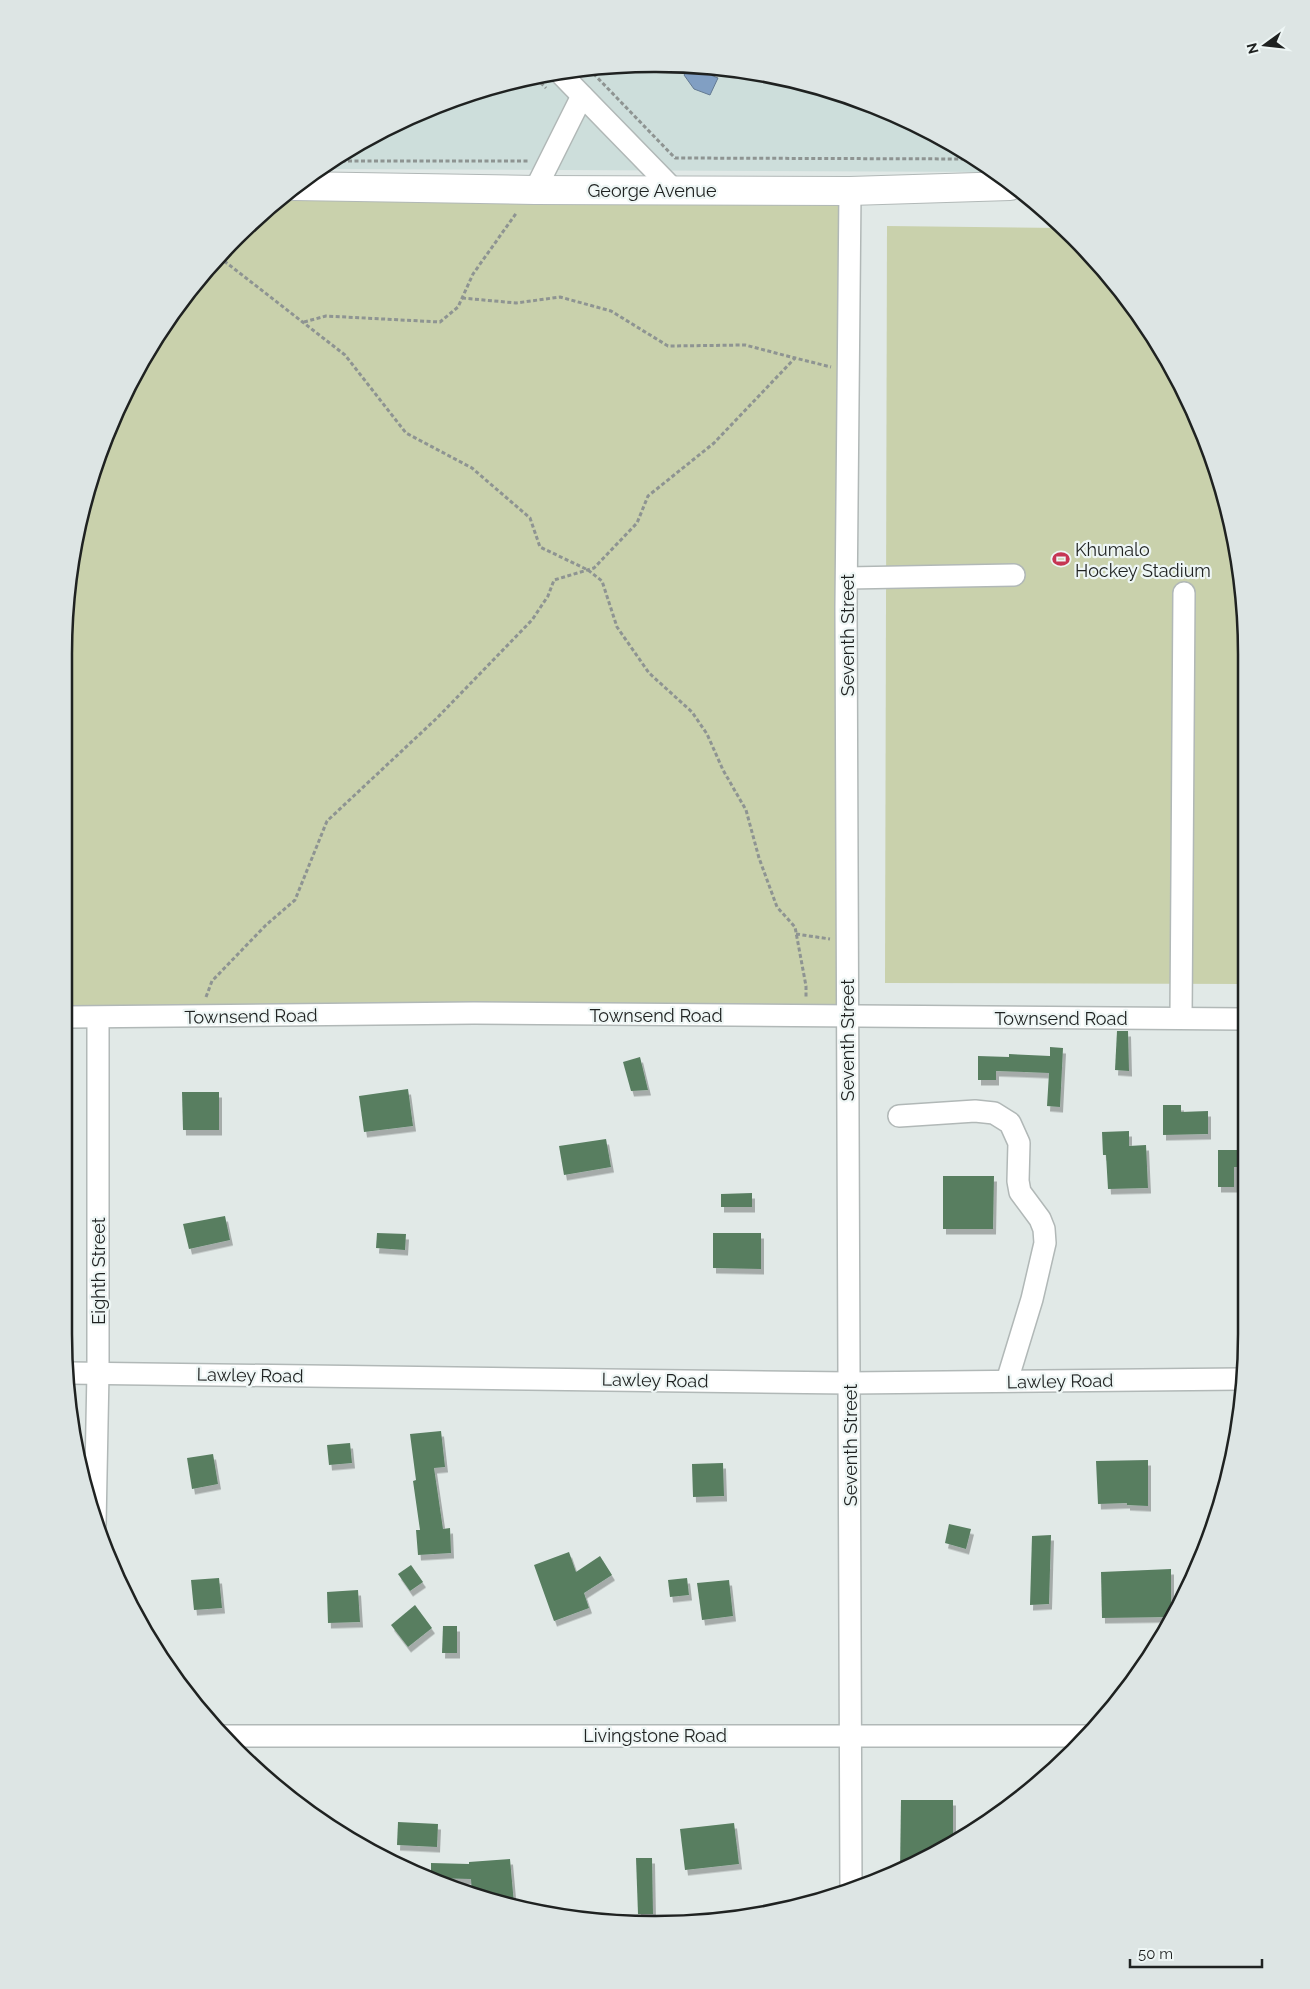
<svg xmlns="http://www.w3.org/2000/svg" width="1310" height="1989" font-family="Raleway,sans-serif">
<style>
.built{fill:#cddedb}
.green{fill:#c9d1ac}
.water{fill:#819fc3;stroke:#647a92}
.building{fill:#587e61;filter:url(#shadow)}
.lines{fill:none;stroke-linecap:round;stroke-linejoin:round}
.minor-casing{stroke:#b1b8b7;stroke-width:24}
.major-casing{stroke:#b1b8b7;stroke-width:30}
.path{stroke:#8e9492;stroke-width:3;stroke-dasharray:4 2.5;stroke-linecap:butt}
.minor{stroke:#fff;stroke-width:21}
.major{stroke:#fff;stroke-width:28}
.labels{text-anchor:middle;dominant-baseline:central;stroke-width:4.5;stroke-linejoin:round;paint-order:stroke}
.street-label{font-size:18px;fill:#1f2221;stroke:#eef6f5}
.poi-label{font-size:18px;fill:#1f2221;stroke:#eef6f5;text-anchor:start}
.rim{fill:none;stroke:#1f2221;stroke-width:2.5}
</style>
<defs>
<filter id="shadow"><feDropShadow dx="3" dy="5.5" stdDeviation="0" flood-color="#0004"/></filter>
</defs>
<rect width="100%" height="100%" fill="#e1e9e7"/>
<polygon class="built" points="616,65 732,69 845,95 950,143 991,172 322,169 393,125 502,84"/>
<g class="green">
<polygon points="850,191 847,1016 69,1013 69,578 95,465 125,394 210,265 279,201"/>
<polygon points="887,226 1061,228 1124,295 1185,393 1226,502 1245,617 1243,984 885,983"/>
</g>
<polygon class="water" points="689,67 699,68 703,72 718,78 710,95 694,89 684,75"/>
<g class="building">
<polygon points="1117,1031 1128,1031 1129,1071 1115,1070"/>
<polygon points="1050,1047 1063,1048 1060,1107 1047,1106 1049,1073 996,1071 996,1080 978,1080 978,1056 1009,1057 1009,1054 1050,1056"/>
<polygon points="640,1057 648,1090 631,1091 623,1062"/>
<polygon points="408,1089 413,1126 364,1132 359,1096"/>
<polygon points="182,1092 219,1092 219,1130 183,1130"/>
<polygon points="1163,1105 1181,1105 1181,1112 1208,1111 1208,1134 1163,1135"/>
<polygon points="1129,1131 1129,1146 1146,1145 1148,1188 1108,1189 1106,1155 1103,1155 1102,1132"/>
<polygon points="606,1139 611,1167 564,1175 559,1146"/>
<polygon points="1218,1150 1240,1150 1240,1167 1234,1167 1234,1187 1218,1187"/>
<polygon points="943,1176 994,1176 993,1229 943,1229"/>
<polygon points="752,1193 752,1207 721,1207 721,1194"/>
<polygon points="225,1216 230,1240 189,1249 183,1224"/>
<polygon points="377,1233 406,1234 405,1250 376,1248"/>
<polygon points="713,1233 761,1233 761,1269 713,1268"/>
<polygon points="441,1431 445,1467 434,1468 443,1529 450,1528 451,1553 418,1555 416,1530 420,1530 413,1481 416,1480 410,1434"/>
<polygon points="350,1443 352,1463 329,1465 327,1445"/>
<polygon points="213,1454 218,1484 192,1489 187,1458"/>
<polygon points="1148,1460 1148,1506 1127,1505 1127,1503 1098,1504 1096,1461"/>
<polygon points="723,1463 724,1496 693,1497 692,1464"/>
<polygon points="949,1524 971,1529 966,1549 945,1543"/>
<polygon points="1051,1535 1049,1604 1030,1605 1032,1536"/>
<polygon points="569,1552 576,1572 600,1556 612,1575 584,1593 589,1608 554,1621 534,1565"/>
<polygon points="411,1565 423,1582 410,1591 398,1574"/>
<polygon points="1171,1569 1171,1617 1102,1618 1101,1572"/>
<polygon points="219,1578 222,1608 194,1610 191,1580"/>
<polygon points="687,1578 689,1595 670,1597 668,1580"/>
<polygon points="729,1580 733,1616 702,1620 697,1583"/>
<polygon points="358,1590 360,1622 328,1623 327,1592"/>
<polygon points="415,1605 432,1628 408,1647 391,1625"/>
<polygon points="443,1626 457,1626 457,1653 442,1653"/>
<polygon points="901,1800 953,1800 953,1843 916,1864 900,1871"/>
<polygon points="398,1822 438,1824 437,1847 397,1845"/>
<polygon points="734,1823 739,1864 685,1870 680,1829"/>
<polygon points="636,1858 652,1858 653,1914 638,1914"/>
<polygon points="510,1859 514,1904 472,1895 471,1879 431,1878 431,1863 469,1864 469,1862"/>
</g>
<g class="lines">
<g class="minor-casing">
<g id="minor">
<polyline points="561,74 674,190"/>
<polyline points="535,190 582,96"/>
<polyline points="850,191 846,607 851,1889"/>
<polyline points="847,578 1014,575"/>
<polyline points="69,1017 474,1013 1243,1019"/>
<polyline points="1181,1018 1184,593"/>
<polyline points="899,1116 975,1111 994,1113 1010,1123 1019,1143 1018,1181 1020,1192 1040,1219 1044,1229 1045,1243 1032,1299 1007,1381"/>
<polyline points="69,1373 849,1383 1241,1379"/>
<polyline points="95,1525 98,1372 98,1018"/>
<polyline points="223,1736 1086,1736"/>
</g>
</g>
<g class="major-casing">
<polyline id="major" points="295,186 535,190 850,191 1010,186"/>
</g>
<g class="path">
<polyline points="589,69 675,158 973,159"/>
<polyline points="536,78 546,88"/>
<polyline points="335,161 529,161"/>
<polyline points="219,257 345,355 406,433 472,468 530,518 540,547 588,570 602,581 617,627 649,673 692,712 707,734 723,770 746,810 759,858 777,907 795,927 806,986 806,998"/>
<polyline points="462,298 516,303 560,297 611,311 668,346 745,345 795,358"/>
<polyline points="304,322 326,316 440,322 458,307 473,274 517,212"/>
<polyline points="796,934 830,939"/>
<polyline points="206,997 212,981 266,925 295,900 327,821 437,718 532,620 548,596 554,580 594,568 637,523 648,496 714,443 795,358 831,367"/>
</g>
<use href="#minor" class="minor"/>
<use href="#major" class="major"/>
</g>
<defs>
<g id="stadium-bare" transform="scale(1.35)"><path d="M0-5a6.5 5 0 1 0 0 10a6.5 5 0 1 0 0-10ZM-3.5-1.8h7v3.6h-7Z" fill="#c63653" stroke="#eef6f5" stroke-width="2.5" paint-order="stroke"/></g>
</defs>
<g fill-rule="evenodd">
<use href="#stadium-bare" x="1061" y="559"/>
</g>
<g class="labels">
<g class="street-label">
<text x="652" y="190">George Avenue</text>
<text transform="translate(847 635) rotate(-90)">Seventh Street</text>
<text x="656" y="1015">Townsend Road</text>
<text transform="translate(251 1016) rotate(-1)">Townsend Road</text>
<text x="1061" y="1018">Townsend Road</text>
<text transform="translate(847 1040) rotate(-90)">Seventh Street</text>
<text transform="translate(98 1271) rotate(-90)">Eighth Street</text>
<text transform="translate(250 1375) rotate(1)">Lawley Road</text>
<text transform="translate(655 1380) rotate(1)">Lawley Road</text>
<text transform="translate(1060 1381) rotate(-1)">Lawley Road</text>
<text transform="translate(850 1445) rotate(-90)">Seventh Street</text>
<text x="655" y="1735">Livingstone Road</text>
</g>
<g class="poi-label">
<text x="1075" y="549">Khumalo<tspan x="1075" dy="21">Hockey Stadium</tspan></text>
</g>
</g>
<path d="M0 0H1310V1989H0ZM654 72H656A582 582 0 0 1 1238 654V1334A582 582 0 0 1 656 1916H654A582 582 0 0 1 72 1334V654A582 582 0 0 1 654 72Z" fill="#dde5e4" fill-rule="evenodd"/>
<path class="rim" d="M654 72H656A582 582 0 0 1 1238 654V1334A582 582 0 0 1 656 1916H654A582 582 0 0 1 72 1334V654A582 582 0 0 1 654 72Z"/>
<g transform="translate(1265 45) rotate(255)" stroke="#eef6f5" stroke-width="4" paint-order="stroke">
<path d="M0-4L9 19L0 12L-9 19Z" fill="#1f2221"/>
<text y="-8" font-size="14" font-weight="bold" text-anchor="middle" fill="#1f2221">N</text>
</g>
<path d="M1130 1959v8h132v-8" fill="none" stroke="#1f2221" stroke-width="2.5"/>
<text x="1138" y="1959" font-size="15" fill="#1f2221" stroke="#eef6f5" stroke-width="4" paint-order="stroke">50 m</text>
</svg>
